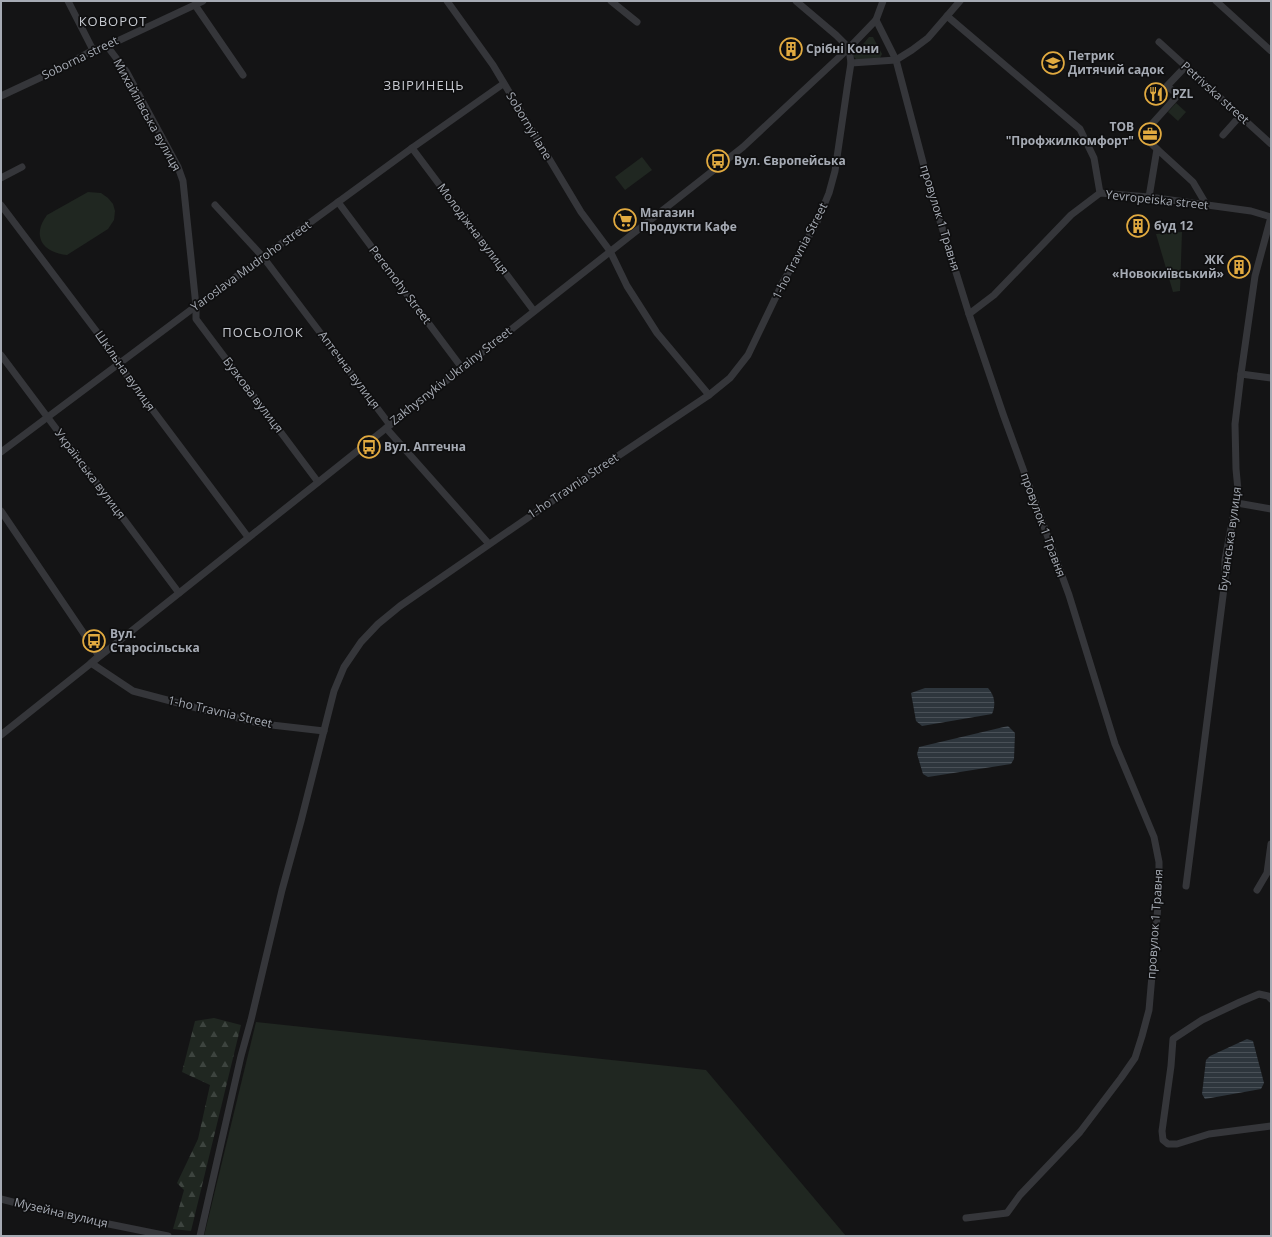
<svg xmlns="http://www.w3.org/2000/svg" width="1272" height="1237" font-family="'Open Sans',sans-serif">
<style>
.green{fill:#202721}
.forest{fill:url(#forest-firs)}
.water{fill:url(#water-rules)}
.lines{fill:none;stroke-linecap:round;stroke-linejoin:round}
.minor{stroke:#35363a;stroke-width:7}
.labels{text-anchor:middle;stroke-width:3.5;stroke-linejoin:round;paint-order:stroke}
.poi-label{font-size:12px;font-weight:bold;fill:#a6abb4;stroke:#0f0f10;text-anchor:start}
.street-label{font-size:12px;fill:#a6abb4;stroke:#0f0f10}
.neighbourhood-label{font-size:13px;letter-spacing:1px;fill:#c7cad1;stroke:#0f0f10}
</style>
<defs>
<pattern id="forest-firs" width="22" height="20" patternUnits="userSpaceOnUse"><rect width="22" height="20" fill="#202721"/><path d="M5 1l3.5 6h-7zM16 11l3.5 6h-7z" fill="#3d443f"/></pattern>
<pattern id="water-rules" width="6" height="5" patternUnits="userSpaceOnUse"><rect width="6" height="5" fill="#2e363d"/><path d="M0 2.5h6" fill="none" stroke="#495057"/></pattern>
</defs>
<rect width="100%" height="100%" fill="#141415"/>
<g class="green">
<path d="M 869,37 L 873,37 L 882,54 L 880,58 L 857,60 L 853,56 Z"/>
<path d="M 1176,103 L 1186,112 L 1178,121 L 1168,112 Z"/>
<path d="M 642,157 L 652,170 L 625,190 L 615,177 Z"/>
<path d="M 88,192 L 101,193 L 108,198 L 113,204 L 115,211 L 114,220 L 108,229 L 67,255 C 43,253 31,236 47,215 Z"/>
<path d="M 1182,232 L 1180,291 L 1173,292 L 1156,234 Z"/>
<path d="M 256,1022 L 706,1070 L 846,1236 L 204,1236 Z"/>
</g>
<path class="forest" d="M 214,1018 L 241,1025 L 191,1231 L 173,1229 L 184,1190 L 177,1183 L 198,1139 L 210,1085 L 182,1072 L 195,1021 Z"/>
<g class="water">
<path d="M 925,688 L 988,688 C 995,696 996,705 992,714 L 922,726 L 916,721 L 911,693 Z"/>
<path d="M 1008,726 L 1015,733 L 1014,759 L 1011,764 L 928,777 L 923,774 L 917,754 L 919,747 Z"/>
<path d="M 1247,1039 L 1253,1041 L 1264,1083 L 1261,1089 L 1205,1099 L 1202,1094 L 1206,1060 L 1210,1056 Z"/>
</g>
<g class="lines">
<g class="minor">
<path d="M 68,1 L 93,50"/>
<path d="M 447,1 L 493,65 L 581,212 L 610,251 L 627,286 L 657,333 L 709,395"/>
<path d="M 611,1 L 637,22"/>
<path d="M 1216,1 L 1271,51"/>
<path d="M 195,5 L 243,75"/>
<path d="M 947,16 L 1080,129 L 1094,158 L 1100,193"/>
<path d="M 876,20 L 896,60 L 930,189 L 969,314 L 1003,414 L 1069,595 L 1115,744 L 1154,837 L 1159,862 L 1159,894 L 1149,1010 L 1142,1036 L 1135,1058 L 1121,1078 L 1080,1132 L 1020,1195 L 1007,1213 L 966,1218"/>
<path d="M 1159,42 L 1271,144"/>
<path d="M 107,46 L 126,71 L 178,167 L 183,181 L 196,306 L 196,319 L 318,482"/>
<path d="M 851,63 L 896,60 L 912,50 L 928,38 L 960,1"/>
<path d="M 1,96 L 63,67 L 93,50 L 107,46 L 203,1"/>
<path d="M 1223,135 L 1240,116"/>
<path d="M 412,148 L 534,311"/>
<path d="M 1157,149 L 1142,135 L 1178,95 L 1167,86 L 1186,66"/>
<path d="M 1,178 L 22,167"/>
<path d="M 1149,197 L 1157,149 L 1193,182 L 1206,204"/>
<path d="M 338,202 L 462,368"/>
<path d="M 1,205 L 112,352 L 128,377 L 248,537"/>
<path d="M 215,205 L 263,257 L 390,425"/>
<path d="M 969,314 L 994,295 L 1071,215 L 1100,193 L 1149,197 L 1251,211 L 1271,217"/>
<path d="M 1,355 L 179,593"/>
<path d="M 1241,374 L 1271,378"/>
<path d="M 386,428 L 489,544"/>
<path d="M 1,452 L 196,306 L 412,148 L 503,84"/>
<path d="M 1237,503 L 1271,509"/>
<path d="M 1,511 L 99,656 L 91,663 L 133,691 L 201,709 L 263,724 L 324,731"/>
<path d="M 1,735 L 390,425 L 743,147 L 849,48 L 876,20 L 883,1"/>
<path d="M 1186,886 L 1225,580 L 1225,560 L 1238,490 L 1236,469 L 1235,424 L 1241,374 L 1255,276 L 1271,217"/>
<path d="M 1257,890 L 1267,873 L 1271,844"/>
<path d="M 1271,999 L 1268,996 L 1259,994 L 1240,1002 L 1202,1020 L 1173,1039 L 1171,1066 L 1162,1131 L 1163,1140 L 1168,1144 L 1177,1144 L 1209,1134 L 1271,1126"/>
<path d="M 1,1199 L 59,1214 L 168,1236"/>
<path d="M 200,1236 L 241,1056 L 251,1020 L 282,890 L 301,821 L 334,691 L 344,667 L 361,642 L 378,624 L 400,606 L 600,468 L 709,395 L 730,378 L 748,355 L 783,282 L 817,222 L 829,193 L 835,171 L 848,82 L 851,63 L 849,48 L 836,35 L 796,1"/>
</g>
</g>
<defs>
<g id="building-ring" transform="scale(1.15)"><circle r="9.5" fill="#0f0f10" stroke="#e1aa40" stroke-width="1.5"/><path d="M-4-6H4V6H1V3H-1V6H-4ZM-2.5-4.3h1.7v1.8h-1.7ZM.8-4.3h1.7v1.8H.8ZM-2.5-1h1.7V.8h-1.7ZM.8-1h1.7V.8H.8Z" fill="#e1aa40"/></g>
<g id="school-ring" transform="scale(1.15)"><circle r="9.5" fill="#0f0f10" stroke="#e1aa40" stroke-width="1.5"/><path d="M0-5L7-2L0 1L-7-2ZM-4 1L0 2.5L4 1V4Q0 6-4 4Z" fill="#e1aa40"/></g>
<g id="restaurant-ring" transform="scale(1.15)"><circle r="9.5" fill="#0f0f10" stroke="#e1aa40" stroke-width="1.5"/><path d="M-5-6h1v4h1v-4h1v4h1v-4h1v5L-1.5 .5V6h-2V.5L-5-1ZM5-6V6H3V1.5H1.5Q1.5-4 5-6Z" fill="#e1aa40"/></g>
<g id="office-ring" transform="scale(1.15)"><circle r="9.5" fill="#0f0f10" stroke="#e1aa40" stroke-width="1.5"/><path d="M-6-3h4V-5.5h4V-3h4V5H-6ZM-1-4.5V-3h2v-1.5ZM-6 0V1H6V0Z" fill="#e1aa40"/></g>
<g id="bus-ring" transform="scale(1.15)"><circle r="9.5" fill="#0f0f10" stroke="#e1aa40" stroke-width="1.5"/><path d="M-5-6H5V4H4V6H2V4H-2V6H-4V4H-5ZM-3.5-4V0h7V-4ZM-3.5 1.2v1.5H-2V1.2ZM2 1.2v1.5H3.5V1.2Z" fill="#e1aa40"/></g>
<g id="supermarket-ring" transform="scale(1.15)"><circle r="9.5" fill="#0f0f10" stroke="#e1aa40" stroke-width="1.5"/><path d="M-6-5.5h2.5l.6 2H6L4.5 2H-2.5L-4.4-4H-6ZM-1.5 3.2a1.3 1.3 0 1 0 .1 0ZM3 3.2a1.3 1.3 0 1 0 .1 0Z" fill="#e1aa40"/></g>
</defs>
<g fill-rule="evenodd">
<use href="#building-ring" x="791" y="49"/>
<use href="#school-ring" x="1053" y="63"/>
<use href="#restaurant-ring" x="1156" y="94"/>
<use href="#office-ring" x="1150" y="134"/>
<use href="#bus-ring" x="718" y="161"/>
<use href="#supermarket-ring" x="625" y="220"/>
<use href="#building-ring" x="1138" y="226"/>
<use href="#building-ring" x="1239" y="267"/>
<use href="#bus-ring" x="369" y="447"/>
<use href="#bus-ring" x="94" y="641"/>
</g>
<g class="labels">
<g class="poi-label">
<text x="806" y="53">Срібні Кони</text>
<text x="1068" y="60">Петрик<tspan x="1068" dy="14">Дитячий садок</tspan></text>
<text x="1172" y="98">PZL</text>
<text x="1134" y="131" text-anchor="end">ТОВ<tspan x="1134" dy="14">"Профжилкомфорт"</tspan></text>
<text x="734" y="165">Вул. Європейська</text>
<text x="640" y="217">Магазин<tspan x="640" dy="14">Продукти Кафе</tspan></text>
<text x="1154" y="230">буд 12</text>
<text x="1224" y="264" text-anchor="end">ЖК<tspan x="1224" dy="14">«Новокиївський»</tspan></text>
<text x="384" y="451">Вул. Аптечна</text>
<text x="110" y="638">Вул.<tspan x="110" dy="14">Старосільська</tspan></text>
</g>
<g class="street-label">
<text transform="translate(80 58) rotate(-26)" y="4">Soborna street</text>
<text transform="translate(1215 93) rotate(42)" y="4">Petrivska street</text>
<text transform="translate(147 115) rotate(61)" y="4">Михайлівська вулиця</text>
<text transform="translate(529 126) rotate(59)" y="4">Sobornyi lane</text>
<text transform="translate(1157 200) rotate(6)" y="4">Yevropeiska street</text>
<text transform="translate(940 218) rotate(73)" y="4">провулок 1 Травня</text>
<text transform="translate(473 229) rotate(53)" y="4">Молодіжна вулиця</text>
<text transform="translate(800 251) rotate(-63)" y="4">1-ho Travnia Street</text>
<text transform="translate(251 266) rotate(-36)" y="4">Yaroslava Mudroho street</text>
<text transform="translate(400 285) rotate(53)" y="4">Peremohy Street</text>
<text transform="translate(349 370) rotate(53)" y="4">Аптечна вулиця</text>
<text transform="translate(125 371) rotate(55)" y="4">Шкільна вулиця</text>
<text transform="translate(451 376) rotate(-38)" y="4">Zakhysnykiv Ukrainy Street</text>
<text transform="translate(253 395) rotate(53)" y="4">Бузкова вулиця</text>
<text transform="translate(90 474) rotate(53)" y="4">Українська вулиця</text>
<text transform="translate(573 486) rotate(-34)" y="4">1-ho Travnia Street</text>
<text transform="translate(1043 525) rotate(70)" y="4">провулок 1 Травня</text>
<text transform="translate(1230 539) rotate(-82)" y="4">Бучанська вулиця</text>
<text transform="translate(220 712) rotate(13)" y="4">1-ho Travnia Street</text>
<text transform="translate(1155 924) rotate(-86)" y="4">провулок 1 Травня</text>
<text transform="translate(61 1213) rotate(13)" y="4">Музейна вулиця</text>
</g>
<g class="neighbourhood-label">
<text x="113" y="26">КОВОРОТ</text>
<text x="424" y="90">ЗВІРИНЕЦЬ</text>
<text x="263" y="337">ПОСЬОЛОК</text>
</g>
</g>
<rect width="1272" height="1237" fill="none" stroke="#a6abb4" stroke-width="4"/>
</svg>
